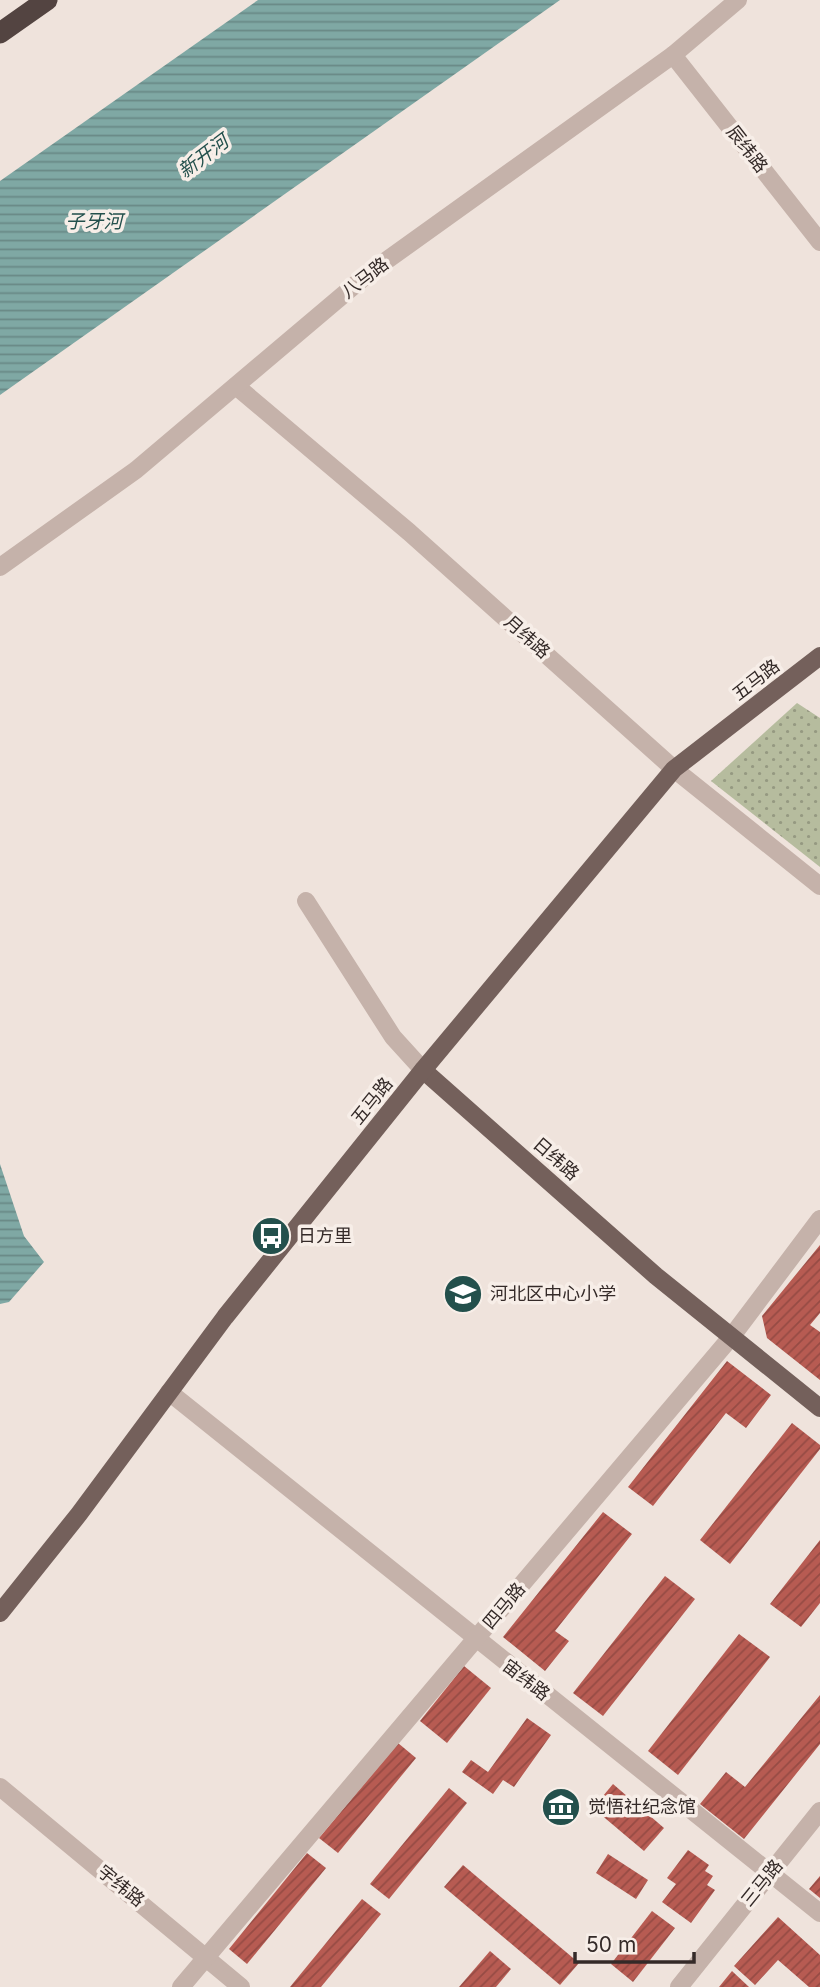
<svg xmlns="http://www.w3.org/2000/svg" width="820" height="1987" font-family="Inter,'Noto Sans SC',sans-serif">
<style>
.grass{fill:url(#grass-dots)}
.water{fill:url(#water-rules)}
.building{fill:url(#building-hatch)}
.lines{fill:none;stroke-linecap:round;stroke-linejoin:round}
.minor{stroke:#c5b2aa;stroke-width:18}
.major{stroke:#74605b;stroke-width:18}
.highway{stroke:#534441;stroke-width:21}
.labels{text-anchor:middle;stroke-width:7;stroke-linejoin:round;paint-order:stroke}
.street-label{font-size:18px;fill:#342a28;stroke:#f7eee8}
.poi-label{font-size:18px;fill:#342a28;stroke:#f7eee8;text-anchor:start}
.water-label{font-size:19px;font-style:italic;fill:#23504c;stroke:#f7eee8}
</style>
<defs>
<pattern id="grass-dots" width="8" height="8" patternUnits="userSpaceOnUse" patternTransform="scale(1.75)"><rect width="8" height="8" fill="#b6bc9e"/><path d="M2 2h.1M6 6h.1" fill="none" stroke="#959981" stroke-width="1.8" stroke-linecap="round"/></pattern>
<pattern id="water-rules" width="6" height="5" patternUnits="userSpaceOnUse" patternTransform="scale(1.75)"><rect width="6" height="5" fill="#7fa8a4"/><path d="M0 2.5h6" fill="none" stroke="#698986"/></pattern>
<pattern id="building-hatch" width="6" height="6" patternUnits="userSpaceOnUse" patternTransform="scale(1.75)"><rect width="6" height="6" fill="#b75b52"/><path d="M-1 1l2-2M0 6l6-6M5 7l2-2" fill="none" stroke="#964b44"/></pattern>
</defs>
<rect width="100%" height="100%" fill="#efe3dc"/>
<path class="grass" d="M 797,703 L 820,718 L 820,867 L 711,781 Z"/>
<g class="water">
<path d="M 258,0 L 560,0 L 0,395 L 0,181 Z"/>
<path d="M 0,1164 L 24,1236 L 44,1262 L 9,1302 L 0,1304 Z"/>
</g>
<g class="building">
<path d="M 820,1245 L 820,1313 L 810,1325 L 820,1332 L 820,1380 L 767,1338 L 762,1316 Z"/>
<path d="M 727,1361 L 771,1395 L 746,1428 L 726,1413 L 653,1506 L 628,1487 Z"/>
<path d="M 792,1423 L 820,1445 L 820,1449 L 730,1564 L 700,1540 Z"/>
<path d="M 603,1512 L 632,1534 L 555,1631 L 569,1641 L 545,1671 L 503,1637 Z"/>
<path d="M 820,1540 L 820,1603 L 801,1627 L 770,1604 Z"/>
<path d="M 665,1576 L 695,1599 L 603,1716 L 573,1693 Z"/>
<path d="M 739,1634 L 770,1657 L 678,1775 L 648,1751 Z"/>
<path d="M 464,1666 L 491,1688 L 447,1743 L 420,1721 Z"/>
<path d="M 820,1695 L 820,1744 L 744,1839 L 700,1804 L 726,1772 L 745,1787 Z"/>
<path d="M 527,1718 L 551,1735 L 514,1787 L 503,1780 L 493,1794 L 462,1772 L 471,1760 L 488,1772 Z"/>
<path d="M 398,1743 L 416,1758 L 338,1853 L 319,1838 Z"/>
<path d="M 613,1784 L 664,1828 L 644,1851 L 593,1808 Z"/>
<path d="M 449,1788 L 467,1803 L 389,1899 L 370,1884 Z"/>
<path d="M 688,1850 L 709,1865 L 705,1871 L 713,1876 L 707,1885 L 715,1890 L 691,1923 L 662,1902 L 676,1884 L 667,1878 Z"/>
<path d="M 307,1853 L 326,1868 L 247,1964 L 229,1949 Z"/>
<path d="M 608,1854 L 648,1880 L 636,1899 L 596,1873 Z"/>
<path d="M 463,1865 L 579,1963 L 560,1985 L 444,1887 Z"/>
<path d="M 820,1876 L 820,1898 L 809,1889 Z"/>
<path d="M 362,1899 L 381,1914 L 321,1987 L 290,1987 Z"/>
<path d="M 652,1911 L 675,1928 L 633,1982 L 611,1964 Z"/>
<path d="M 778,1917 L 820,1955 L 820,1987 L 809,1987 L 778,1960 L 755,1985 L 734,1966 Z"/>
<path d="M 490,1951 L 511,1969 L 496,1987 L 459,1987 Z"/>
<path d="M 732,1971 L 749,1987 L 719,1987 Z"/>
</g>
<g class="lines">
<g class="minor">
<path d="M 673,55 L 820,242"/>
<path d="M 236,386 L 409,532 L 674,769 L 820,886"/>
<path d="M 0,567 L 136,470 L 369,273 L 673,55 L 738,0"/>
<path d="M 306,901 L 393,1037 L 423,1070"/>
<path d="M 169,1392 L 820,1913"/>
<path d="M 0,1787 L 241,1987"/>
<path d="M 181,1987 L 732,1336 L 820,1219"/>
<path d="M 679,1987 L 820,1811"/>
</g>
<g class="major">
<path d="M 423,1070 L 656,1276 L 820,1408"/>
<path d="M 0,1613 L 79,1514 L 225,1317 L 423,1070 L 674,769 L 820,656"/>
</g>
<path class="highway" d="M 0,33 L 47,0"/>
</g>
<defs>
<g id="bus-disc" transform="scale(2.0125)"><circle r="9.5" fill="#23504c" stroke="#f7eee8"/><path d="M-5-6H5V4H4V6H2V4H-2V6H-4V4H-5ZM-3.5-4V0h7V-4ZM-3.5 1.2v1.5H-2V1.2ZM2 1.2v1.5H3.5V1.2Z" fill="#fff"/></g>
<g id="school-disc" transform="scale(2.0125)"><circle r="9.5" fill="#23504c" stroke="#f7eee8"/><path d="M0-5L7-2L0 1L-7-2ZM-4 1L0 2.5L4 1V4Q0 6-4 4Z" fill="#fff"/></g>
<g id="museum-disc" transform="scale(2.0125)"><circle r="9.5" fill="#23504c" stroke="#f7eee8"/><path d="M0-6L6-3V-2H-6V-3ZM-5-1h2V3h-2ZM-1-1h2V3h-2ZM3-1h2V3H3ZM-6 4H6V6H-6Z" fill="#fff"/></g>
</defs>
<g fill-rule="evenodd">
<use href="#bus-disc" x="271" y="1236"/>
<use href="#school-disc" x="463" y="1294"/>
<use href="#museum-disc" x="561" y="1807"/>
</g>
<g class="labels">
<g class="street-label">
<text transform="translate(747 149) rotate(52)" y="6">辰纬路</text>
<text transform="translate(365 278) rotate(-38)" y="6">八马路</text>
<text transform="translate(527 637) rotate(42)" y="6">月纬路</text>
<text transform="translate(756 680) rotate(-38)" y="6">五马路</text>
<text transform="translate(372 1101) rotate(-51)" y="6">五马路</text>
<text transform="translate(556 1159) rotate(41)" y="6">日纬路</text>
<text transform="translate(504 1606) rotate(-50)" y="6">四马路</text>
<text transform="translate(526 1680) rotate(38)" y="6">宙纬路</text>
<text transform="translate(762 1883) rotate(-51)" y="6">三马路</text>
<text transform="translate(121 1886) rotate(39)" y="6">宇纬路</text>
</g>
<g class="poi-label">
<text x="298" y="1242">日方里</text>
<text x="490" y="1300">河北区中心小学</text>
<text x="588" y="1813">觉悟社纪念馆</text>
</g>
<g class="water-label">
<text transform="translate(203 156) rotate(-37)" y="7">新开河</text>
<text x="94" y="228">子牙河</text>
</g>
</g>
<path d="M575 1952v10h119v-10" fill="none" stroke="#342a28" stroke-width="3.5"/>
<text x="586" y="1952" font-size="21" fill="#342a28" stroke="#f7eee8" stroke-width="5" paint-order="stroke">50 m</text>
</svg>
